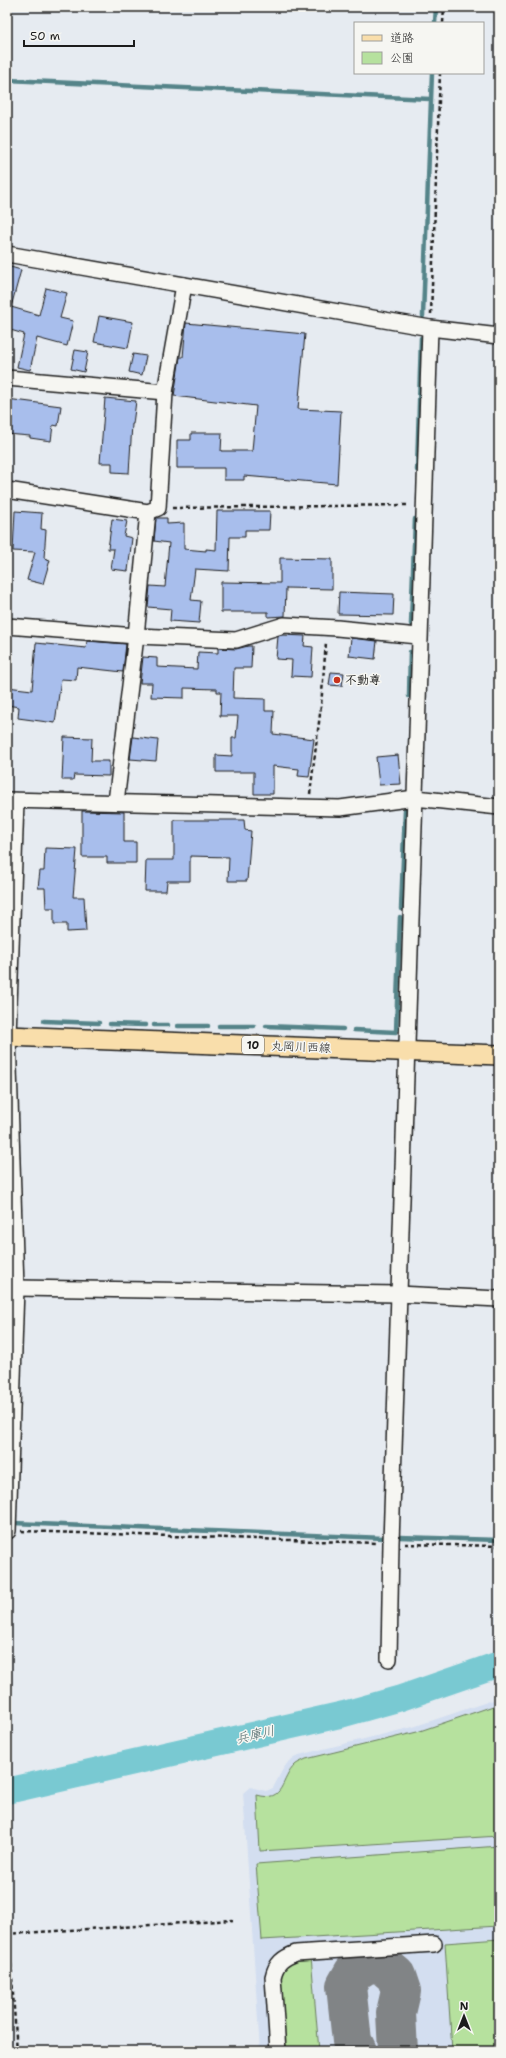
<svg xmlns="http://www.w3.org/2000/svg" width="506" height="2058" font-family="'Shantell Sans','Klee One',sans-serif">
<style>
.built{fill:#d3def0}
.green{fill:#b6e19e;stroke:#697e5d}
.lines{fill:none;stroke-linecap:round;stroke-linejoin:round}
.stream{stroke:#548489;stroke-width:4.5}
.river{stroke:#79c9d2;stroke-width:26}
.taxiway{stroke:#818486;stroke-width:40}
.building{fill:#a8beec;stroke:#1c1c1c}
.minor-casing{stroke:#1c1c1c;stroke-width:18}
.major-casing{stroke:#1c1c1c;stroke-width:22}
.path{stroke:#1c1c1c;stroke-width:2.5;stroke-dasharray:4 3;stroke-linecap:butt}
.minor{stroke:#f6f6f2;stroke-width:15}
.major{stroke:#f9deab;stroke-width:19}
.poi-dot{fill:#c8321e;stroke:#f6f6f2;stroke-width:1.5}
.labels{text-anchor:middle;stroke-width:3;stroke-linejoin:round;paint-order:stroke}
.shield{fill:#f6f6f2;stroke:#5d5d5c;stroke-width:1}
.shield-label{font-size:11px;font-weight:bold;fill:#1c1c1c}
.poi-label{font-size:12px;font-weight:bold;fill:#1c1c1c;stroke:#f6f6f2;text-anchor:start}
.street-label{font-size:12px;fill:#1c1c1c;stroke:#f6f6f2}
.water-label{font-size:13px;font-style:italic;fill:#3d595c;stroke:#f6f6f2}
</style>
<rect width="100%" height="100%" fill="#e6ebf1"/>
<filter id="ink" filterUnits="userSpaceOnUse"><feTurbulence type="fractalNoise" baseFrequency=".025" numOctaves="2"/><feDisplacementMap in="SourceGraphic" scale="8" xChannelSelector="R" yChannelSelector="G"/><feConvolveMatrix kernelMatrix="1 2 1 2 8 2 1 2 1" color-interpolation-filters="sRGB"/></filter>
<g filter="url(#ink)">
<path class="built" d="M 499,1698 L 499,2051 L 260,2051 L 243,1793 L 250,1787 L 266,1791 L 273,1788 L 283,1769 L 289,1761 L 299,1755 L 413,1727 Z"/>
<g class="green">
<path d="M 499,1704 L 499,1836 L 260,1851 L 257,1795 C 285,1803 280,1779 295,1765 C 297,1763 302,1761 306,1759 L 417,1732 Z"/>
<path d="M 499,1846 L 499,1926 L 262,1940 L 256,1864 Z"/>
<path d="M 499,1939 L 499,2051 L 452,2051 L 445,1943 Z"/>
<path d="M 311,1956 L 319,2051 L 283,2051 L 278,1978 L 283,1964 Z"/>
</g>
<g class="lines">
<g class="stream">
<path d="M 435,23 L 436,7"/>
<path d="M 7,80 L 430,99"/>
<path d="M 423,316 L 432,73"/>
<path d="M 417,470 L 421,338"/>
<path d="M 411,624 L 415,519"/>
<path d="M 409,696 L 410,652"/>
<path d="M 401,909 L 405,810"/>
<path d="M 44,1021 L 99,1023"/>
<path d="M 110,1024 L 146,1025"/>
<path d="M 154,1025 L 168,1025"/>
<path d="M 178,1026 L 208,1026"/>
<path d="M 219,1026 L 254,1026"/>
<path d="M 266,1026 L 343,1029"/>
<path d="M 354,1030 L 396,1032 L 400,917"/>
<path d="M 13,1523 L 384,1538"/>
<path d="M 399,1537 L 499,1540"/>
</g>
<path class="river" d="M 7,1791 L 344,1714 L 401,1698 L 499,1664"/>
<path class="taxiway" d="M 357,2051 L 352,2041 L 346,1986 L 354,1972 L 368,1963 L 382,1964 L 396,1976 L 401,1991 L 396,2013 L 398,2051"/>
</g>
<g class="building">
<path d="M 7,266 L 21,270 L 11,307 L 39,315 L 46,288 L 67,293 L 60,318 L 73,321 L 67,346 L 37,338 L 30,370 L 17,367 L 24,334 L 7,329 Z"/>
<path d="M 99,316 L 133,322 L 128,348 L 94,342 Z"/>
<path d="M 186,323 L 305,334 L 298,409 L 341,411 L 337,484 L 244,476 L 244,480 L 224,480 L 224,468 L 177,468 L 177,440 L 191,440 L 191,433 L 222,433 L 221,451 L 252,451 L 256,406 L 174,396 L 180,357 L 183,357 Z"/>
<path d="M 75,350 L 88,352 L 84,372 L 71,369 Z"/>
<path d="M 133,354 L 146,356 L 142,375 L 129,372 Z"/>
<path d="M 105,398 L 136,401 L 133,424 L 132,424 L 129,473 L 112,472 L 112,463 L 100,463 Z"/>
<path d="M 7,399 L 61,406 L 58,426 L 53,425 L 51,441 L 30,438 L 30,436 L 7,434 Z"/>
<path d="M 15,511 L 42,513 L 41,529 L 46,530 L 44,558 L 50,560 L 43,584 L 27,580 L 35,552 L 13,551 Z"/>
<path d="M 217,511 L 270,511 L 269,530 L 245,530 L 245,537 L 230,537 L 229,571 L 195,569 L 191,600 L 201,601 L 199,623 L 170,621 L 171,609 L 148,607 L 150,586 L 165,587 L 169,543 L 154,541 L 156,518 L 167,518 L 167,524 L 184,523 L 184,549 L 206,551 L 206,549 L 216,550 Z"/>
<path d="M 112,519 L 127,521 L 124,536 L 132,538 L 128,571 L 111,569 L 114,549 L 108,549 Z"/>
<path d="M 280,558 L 332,559 L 332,589 L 286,588 L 285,616 L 268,617 L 268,612 L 221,612 L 221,582 L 280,583 Z"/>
<path d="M 339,592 L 394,594 L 393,615 L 338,614 Z"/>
<path d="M 283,635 L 305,636 L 304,646 L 313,647 L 311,677 L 291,676 L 292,660 L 276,659 L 278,636 Z"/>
<path d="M 351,638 L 377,641 L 375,659 L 349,656 Z"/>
<path d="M 87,641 L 126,644 L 123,672 L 77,667 L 76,680 L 61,679 L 55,723 L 18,718 L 19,707 L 7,705 L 7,687 L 32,690 L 36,643 L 86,648 Z"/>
<path d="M 248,646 L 252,646 L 251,668 L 234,668 L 233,698 L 265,699 L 265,711 L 274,711 L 273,734 L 314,739 L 309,777 L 298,776 L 299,769 L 273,766 L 273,794 L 254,794 L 254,772 L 216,772 L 216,755 L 232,756 L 232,738 L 236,738 L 238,716 L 220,716 L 221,692 L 217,692 L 217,689 L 184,688 L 184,698 L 151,697 L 152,683 L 140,683 L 143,657 L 157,658 L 157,667 L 197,669 L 198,652 L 218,653 L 218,648 L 236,649 Z"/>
<path d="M 331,672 L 344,673 L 342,686 L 329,685 Z"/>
<path d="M 64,737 L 92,738 L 91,761 L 109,761 L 109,776 L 74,775 L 73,780 L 62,780 Z"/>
<path d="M 133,737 L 158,740 L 156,761 L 130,759 Z"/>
<path d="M 398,755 L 401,784 L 379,785 L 376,757 Z"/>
<path d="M 82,811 L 124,812 L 124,842 L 136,842 L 136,863 L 107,863 L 107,857 L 82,857 Z"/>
<path d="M 174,820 L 244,820 L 245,830 L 251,831 L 247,881 L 228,881 L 229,857 L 190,856 L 190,881 L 167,881 L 166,891 L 145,891 L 146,860 L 174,860 Z"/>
<path d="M 45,848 L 77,849 L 73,897 L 84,897 L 86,931 L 67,932 L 67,924 L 54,924 L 54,908 L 46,908 L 45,888 L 38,888 L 40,871 L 44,871 Z"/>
</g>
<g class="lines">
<g class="minor-casing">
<g id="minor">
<path d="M 7,254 L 430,328 L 499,336"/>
<path d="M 7,378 L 165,392"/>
<path d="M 7,490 L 148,512"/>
<path d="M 7,626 L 136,636 L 236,640 L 284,625 L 337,628 L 418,636"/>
<path d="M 7,800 L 340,808 L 415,798 L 499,807"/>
<path d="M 116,802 L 136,636 L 148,512 L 158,508 L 165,392 L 184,285"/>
<path d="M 16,1288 L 398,1294 L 499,1299"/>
<path d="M 8,1531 L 16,1288 L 8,1036 L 16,801"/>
<path d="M 389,1659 L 391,1543 C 402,1138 414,733 430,328"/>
<path d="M 278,2051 L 273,1977 C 276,1963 283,1958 296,1953 L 434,1944"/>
</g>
</g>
<g class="major-casing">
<path id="major" d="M 7,1036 L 499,1055"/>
</g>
<g class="path">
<path d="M 443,23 L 444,7"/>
<path d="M 431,314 L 440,73"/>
<path d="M 172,508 L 409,505"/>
<path d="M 310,794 L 321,706 L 326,642"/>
<path d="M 21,1531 L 376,1543"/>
<path d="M 405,1544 L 499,1546"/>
<path d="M 7,1908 L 17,2051"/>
<path d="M 7,1934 L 233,1920"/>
</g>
<use href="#minor" class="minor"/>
<use href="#major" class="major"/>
</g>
</g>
<circle class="poi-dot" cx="337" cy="680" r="4"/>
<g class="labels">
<rect class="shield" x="242" y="1036" width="22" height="18" rx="3"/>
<g class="shield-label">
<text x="253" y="1049">10</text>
</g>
<g class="poi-label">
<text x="345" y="684">不動尊</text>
</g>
<g class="street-label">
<text transform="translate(301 1047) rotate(2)" y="4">丸岡川西線</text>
</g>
<g class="water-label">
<text transform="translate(255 1734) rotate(-13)" y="5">兵庫川</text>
</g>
</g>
<rect width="506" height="2058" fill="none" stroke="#f6f6f2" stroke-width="24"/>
<rect x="12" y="12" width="482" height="2034" fill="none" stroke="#1c1c1c" stroke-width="1.5" filter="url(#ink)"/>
<rect x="354" y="22" width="130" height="52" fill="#f6f6f2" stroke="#9f9f9c"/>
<rect x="362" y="35" width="20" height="6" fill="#f9deab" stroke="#9f9f9c"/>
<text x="390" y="42" font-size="12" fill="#1c1c1c">道路</text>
<rect x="362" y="52" width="20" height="12" fill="#b6e19e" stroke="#9f9f9c"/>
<text x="390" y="62" font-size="12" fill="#1c1c1c">公園</text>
<g transform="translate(464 2016)" stroke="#f6f6f2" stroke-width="3" paint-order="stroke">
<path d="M0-3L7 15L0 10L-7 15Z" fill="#1c1c1c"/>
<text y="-6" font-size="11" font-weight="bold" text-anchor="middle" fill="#1c1c1c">N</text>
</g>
<path d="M24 40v6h110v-6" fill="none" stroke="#1c1c1c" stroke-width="2"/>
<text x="30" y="40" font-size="12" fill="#1c1c1c" stroke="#f6f6f2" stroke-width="3" paint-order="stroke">50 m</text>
</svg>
